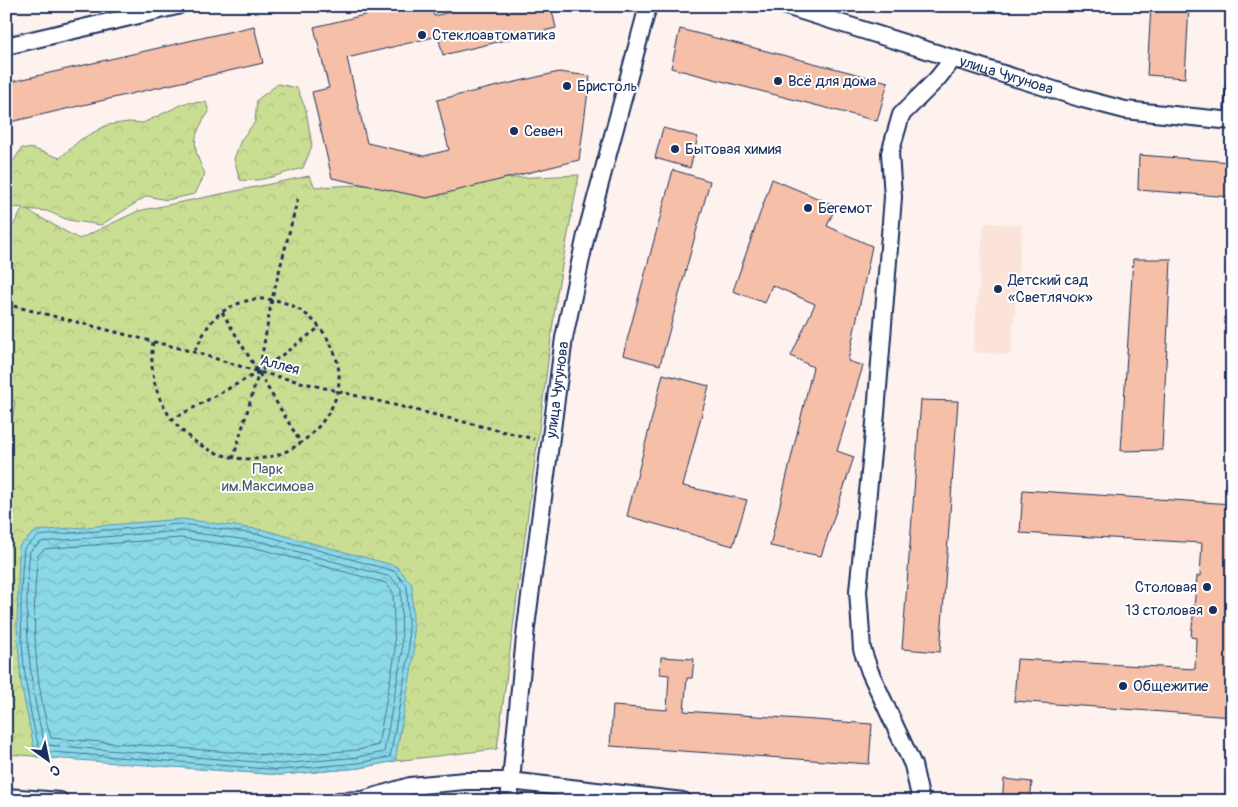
<svg xmlns="http://www.w3.org/2000/svg" width="1238" height="807" font-family="Pangolin,sans-serif">
<style>
.built{fill:#fbe3d9}
.forest{fill:url(#forest-crowns);stroke:#728678}
.water{fill:url(#water-waves);stroke:#5e95b1}
.lines{fill:none;stroke-linecap:round;stroke-linejoin:round}
.shore{stroke:#477395;stroke-width:1}
.building{fill:#f5bfa8;stroke:#1b2f5e}
.service-casing{stroke:#1b2f5e;stroke-width:11}
.minor-casing{stroke:#1b2f5e;stroke-width:20}
.path{stroke:#1b2f5e;stroke-width:3;stroke-dasharray:4 4;stroke-linecap:butt}
.service{stroke:#fff;stroke-width:8}
.minor{stroke:#fff;stroke-width:16}
.poi-dot{fill:#1b2f5e;stroke:#fff;stroke-width:2}
.labels{text-anchor:middle;stroke-width:4;stroke-linejoin:round;paint-order:stroke}
.poi-label{font-size:15px;fill:#1b2f5e;stroke:#fff;text-anchor:start}
.street-label{font-size:15px;fill:#1b2f5e;stroke:#fff}
.park-label{font-size:15px;fill:#475b6b;stroke:#fff}
</style>
<defs>
<pattern id="forest-crowns" width="20" height="18" patternUnits="userSpaceOnUse" patternTransform="scale(1.25)"><rect width="20" height="18" fill="#cade93"/><path d="M2 6a3 3 0 1 1 6 0M12 15a3 3 0 1 1 6 0" fill="none" stroke="#adbf81"/></pattern>
<pattern id="water-waves" width="16" height="10" patternUnits="userSpaceOnUse" patternTransform="scale(1.25)"><rect width="16" height="10" fill="#8ad9e8"/><path d="M0 5q4-4 8 0t8 0" fill="none" stroke="#76bbc9"/></pattern>
</defs>
<rect width="100%" height="100%" fill="#fdf2ee"/>
<filter id="ink" filterUnits="userSpaceOnUse"><feTurbulence type="fractalNoise" baseFrequency=".02" numOctaves="2"/><feDisplacementMap in="SourceGraphic" scale="10" xChannelSelector="R" yChannelSelector="G"/><feConvolveMatrix kernelMatrix="1 2 1 2 8 2 1 2 1" color-interpolation-filters="sRGB"/></filter>
<g filter="url(#ink)">
<g class="built">
<path d="M 984,223 L 1022,225 L 1011,355 L 973,352 Z"/>
<path d="M 6,399 L 15,401 L 6,456 Z"/>
</g>
<g class="forest">
<path d="M 278,84 L 297,88 L 306,110 L 312,146 L 303,168 C 282,173 261,183 240,180 L 234,159 L 241,140 L 255,122 L 257,100 Z"/>
<path d="M 206,102 L 209,112 C 191,137 192,147 205,174 L 195,194 L 167,200 L 147,196 L 101,225 L 68,220 L 47,211 L 25,209 L 79,239 L 138,211 L 309,176 L 315,187 L 579,175 L 557,293 L 497,749 L 395,761 L 360,768 L 281,775 L 6,754 L 6,456 L 15,402 L 6,399 L 6,238 L 23,208 L 14,207 L 6,216 L 6,172 L 22,148 L 34,149 L 60,158 L 80,140 L 107,125 L 129,122 L 143,123 L 185,103 Z"/>
</g>
<path class="water" d="M 182,519 L 264,530 L 396,566 L 412,584 L 414,655 L 395,761 L 360,768 L 281,775 L 36,757 L 21,684 L 17,628 L 19,546 L 36,531 Z"/>
<g class="lines">
<g class="shore">
<path d="M 181,524 L 263,535 L 394,571 L 407,586 L 409,654 L 390,757 L 359,763 L 281,770 L 40,751 C 22,687 17,614 24,548 L 39,536 Z"/>
<path d="M 181,531 L 262,542 L 391,577 L 401,589 L 402,654 L 384,752 L 359,757 L 281,764 L 45,745 C 28,684 23,614 30,551 L 41,542 Z"/>
<path d="M 181,538 L 260,549 L 386,583 L 393,592 L 395,654 L 378,745 L 358,750 L 281,756 L 51,738 C 34,685 31,611 38,555 L 45,549 Z"/>
</g>
</g>
<g class="building">
<path d="M 402,6 L 431,6 L 434,16 L 474,6 L 551,6 L 556,28 L 443,55 L 438,36 L 347,58 L 367,143 L 424,156 L 449,150 L 437,100 L 559,72 L 590,76 L 579,160 L 427,198 L 332,178 L 312,92 L 329,88 L 314,27 Z"/>
<path d="M 1151,6 L 1189,6 L 1185,78 L 1147,75 Z"/>
<path d="M 254,26 L 263,63 L 6,123 L 6,83 Z"/>
<path d="M 680,29 L 888,82 L 877,121 L 671,68 Z"/>
<path d="M 663,128 L 698,137 L 690,168 L 655,158 Z"/>
<path d="M 1139,155 L 1232,162 L 1232,197 L 1138,190 Z"/>
<path d="M 673,170 L 710,181 L 660,365 L 623,355 Z"/>
<path d="M 772,179 L 836,206 L 827,226 L 872,246 L 848,361 L 863,366 L 837,451 L 854,457 L 821,556 L 770,546 L 813,367 L 791,356 L 815,304 L 772,285 L 765,303 L 733,291 Z"/>
<path d="M 1133,259 L 1171,259 L 1162,450 L 1121,451 Z"/>
<path d="M 663,374 L 709,386 L 683,486 L 747,500 L 733,546 L 627,516 Z"/>
<path d="M 921,400 L 958,401 L 940,652 L 902,649 Z"/>
<path d="M 1023,490 L 1232,504 L 1232,545 L 1230,545 L 1228,582 L 1232,582 L 1232,717 L 1014,701 L 1017,659 L 1195,669 L 1196,638 L 1191,637 L 1197,576 L 1200,576 L 1202,543 L 1020,533 Z"/>
<path d="M 661,657 L 694,659 L 692,678 L 687,678 L 684,711 L 872,724 L 869,764 L 610,746 L 613,706 L 667,710 L 669,675 L 660,674 Z"/>
<path d="M 1004,779 L 1032,782 L 1030,801 L 1002,801 Z"/>
</g>
<g class="lines">
<g class="service-casing">
<path id="service" d="M 1228,121 L 1232,70"/>
</g>
<g class="minor-casing">
<g id="minor">
<path id="s1" d="M 786,6 L 1083,99 L 1125,110 L 1232,121"/>
<path d="M 6,46 L 177,6"/>
<path d="M 6,797 L 60,801"/>
<path d="M 338,801 L 363,800 L 410,786 L 465,781 L 510,781 L 683,801"/>
<path id="s2" d="M 509,801 L 526,627 L 564,338 L 586,235 L 648,6"/>
<path d="M 921,801 L 913,765 L 870,672 L 862,649 L 858,591 L 876,413 L 893,197 L 890,153 L 901,115 L 937,79 L 953,59"/>
</g>
</g>
<g class="path">
<path d="M 6,304 L 194,352 L 259,372 L 534,439"/>
<path d="M 222,312 L 301,443"/>
<path d="M 153,342 C 138,447 271,506 329,412 C 340,394 342,374 335,354 C 317,307 267,282 222,312 C 208,321 202,338 194,352"/>
<path d="M 171,420 L 259,372 L 320,327"/>
<path d="M 233,459 L 259,372 L 272,299 L 298,198"/>
</g>
<use href="#service" class="service"/>
<use href="#minor" class="minor"/>
</g>
</g>
<g class="poi-dot">
<circle cx="422" cy="35" r="5"/>
<circle cx="778" cy="81" r="5"/>
<circle cx="567" cy="86" r="5"/>
<circle cx="514" cy="131" r="5"/>
<circle cx="675" cy="149" r="5"/>
<circle cx="808" cy="208" r="5"/>
<circle cx="998" cy="289" r="5"/>
<circle cx="1207" cy="587" r="5"/>
<circle cx="1213" cy="610" r="5"/>
<circle cx="1123" cy="686" r="5"/>
</g>
<g class="labels">
<g class="poi-label">
<text x="432" y="40">Стеклоавтоматика</text>
<text x="788" y="86">Всё для дома</text>
<text x="577" y="91">Бристоль</text>
<text x="524" y="136">Севен</text>
<text x="685" y="154">Бытовая химия</text>
<text x="818" y="213">Бегемот</text>
<text x="1008" y="285">Детский сад<tspan x="1008" dy="17">«Светлячок»</tspan></text>
<text x="1197" y="592" text-anchor="end">Столовая</text>
<text x="1203" y="615" text-anchor="end">13 столовая</text>
<text x="1133" y="691">Общежитие</text>
</g>
<g class="street-label">
<text dy="5" stroke="none"><textPath href="#s1" startOffset="231">улица Чугунова</textPath></text>
<text transform="translate(280 365) rotate(14)" y="5">Аллея</text>
<text dy="5" stroke="none"><textPath href="#s2" startOffset="414">улица Чугунова</textPath></text>
</g>
<g class="park-label">
<text x="268" y="474">Парк<tspan x="268" dy="17">им.Максимова</tspan></text>
</g>
</g>
<rect width="1238" height="807" fill="none" stroke="#fff" stroke-width="25"/>
<rect x="12" y="12" width="1213" height="782" fill="none" stroke="#1b2f5e" stroke-width="2" filter="url(#ink)"/>
<g transform="translate(48 760) rotate(147)" stroke="#ffffff" stroke-width="4" paint-order="stroke">
<path d="M0-4L9 19L0 12L-9 19Z" fill="#1b2f5e"/>
<text y="-8" font-size="14" font-weight="bold" text-anchor="middle" fill="#1b2f5e">С</text>
</g>
</svg>
